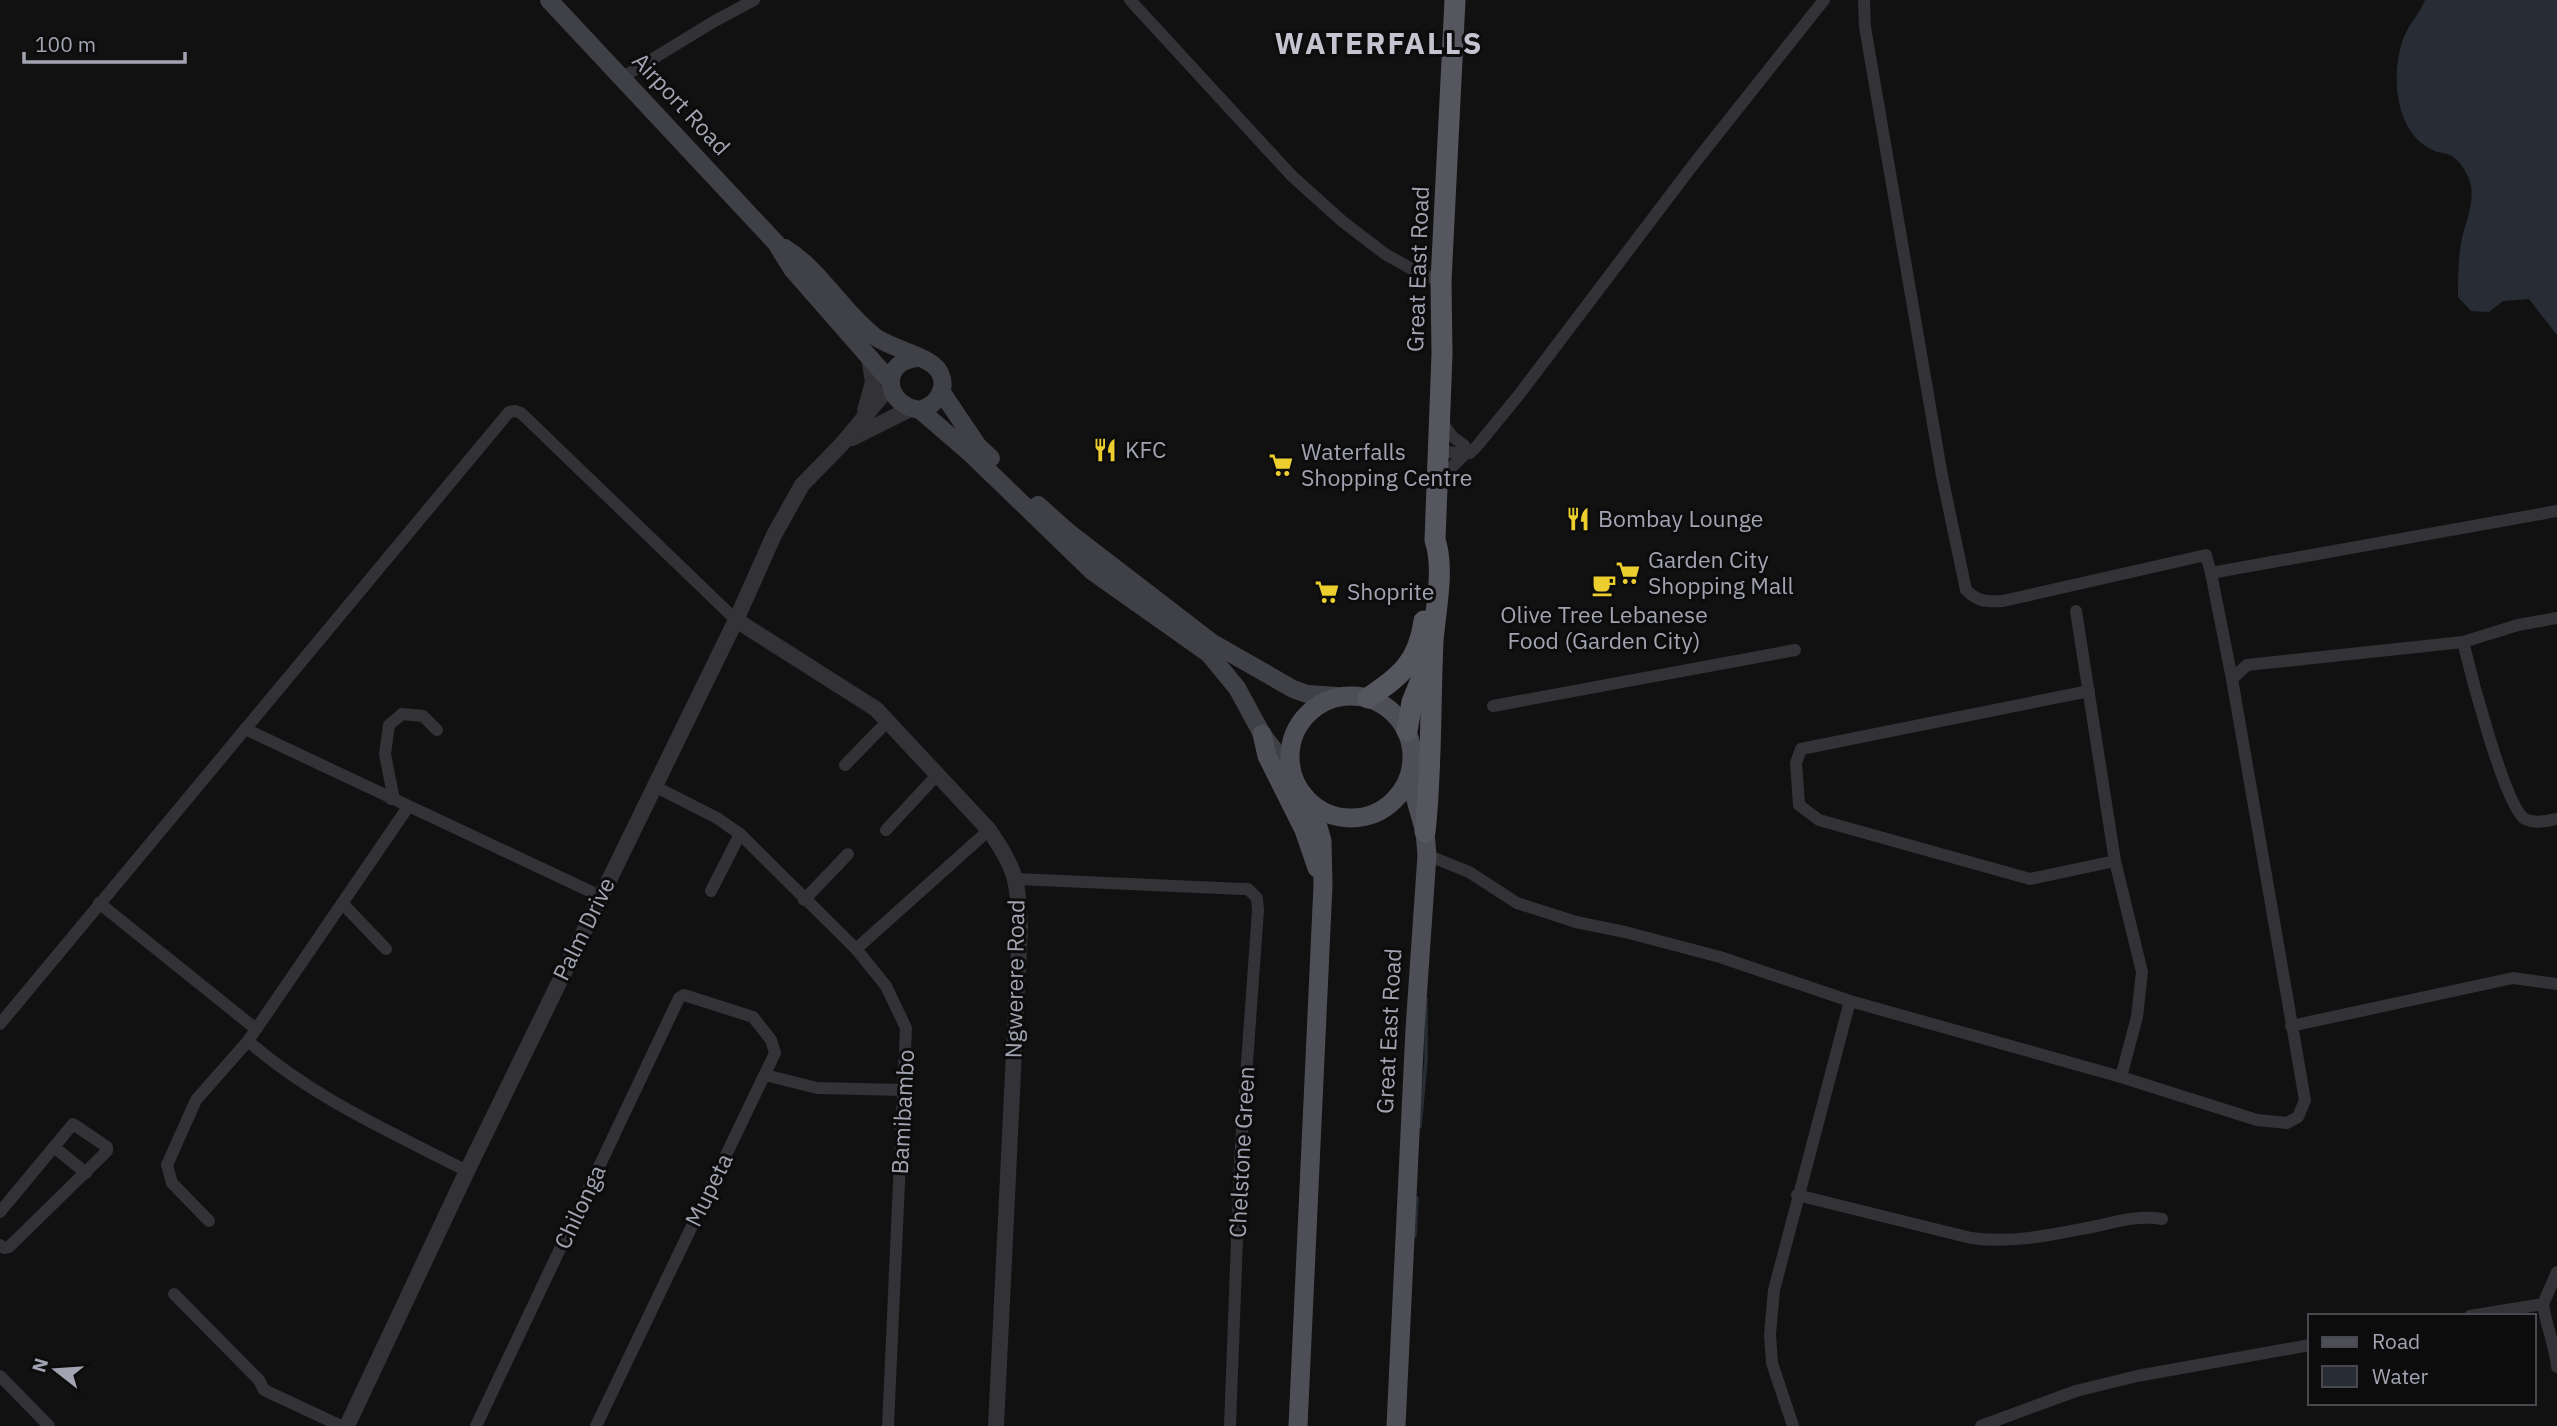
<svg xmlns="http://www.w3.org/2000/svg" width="2557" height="1426" font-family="'IBM Plex Sans',sans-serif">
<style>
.water{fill:#282d35}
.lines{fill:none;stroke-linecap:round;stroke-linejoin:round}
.stream{stroke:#282d35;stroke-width:3.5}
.minor{stroke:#323237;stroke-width:12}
.tertiary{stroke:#323237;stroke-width:16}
.secondary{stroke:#404047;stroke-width:18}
.primary{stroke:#4e4e56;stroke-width:19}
.trunk{stroke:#56565f;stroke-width:21}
.labels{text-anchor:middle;stroke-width:6;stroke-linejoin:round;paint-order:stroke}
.street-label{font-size:23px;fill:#a2a4b2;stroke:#0c0c0d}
.poi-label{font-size:23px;fill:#a2a4b2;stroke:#0c0c0d;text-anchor:start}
.district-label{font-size:30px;font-weight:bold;letter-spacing:2px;fill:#c3c4cf;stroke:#0c0c0d}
</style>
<rect width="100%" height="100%" fill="#111112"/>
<path class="water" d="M 2425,0 L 2557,0 L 2557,335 L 2529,299 L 2503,301 L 2489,312 L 2471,311 L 2458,297 C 2458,279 2458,257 2462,238 C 2466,222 2474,203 2471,186 C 2469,175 2460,160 2450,155 C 2446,153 2439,153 2435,151 C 2394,135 2390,72 2404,37 C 2409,24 2420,13 2425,0 Z"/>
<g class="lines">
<g class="stream">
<path d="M 1420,1127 L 1426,1060 L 1426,999"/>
<path d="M 1415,1236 L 1417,1198"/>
</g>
<g class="minor">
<path d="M 1130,0 L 1292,176 L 1342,221 L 1385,254 L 1419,273 L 1441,281"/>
<path d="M 1864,0 L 1865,27 L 1942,476 L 1966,590 C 1978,602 1987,602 2003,601 L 2206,555 L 2211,573"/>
<path d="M 623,77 L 713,22 L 754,0"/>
<path d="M 1441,421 L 1453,437 L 1464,445"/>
<path d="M 1439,452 L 1470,453 L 1477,446 L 1518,396 L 1693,165 L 1824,0"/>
<path d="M 1441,486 L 1450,469 L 1466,453"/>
<path d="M 2076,611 L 2115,861 L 2142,972 L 2137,1017 L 2121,1077"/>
<path d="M 2463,642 C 2470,671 2505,807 2525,819 C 2535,824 2547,821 2557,819"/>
<path d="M 2232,679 L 2247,665 L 2463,642 L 2518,625 L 2557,618"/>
<path d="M 2089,691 L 1801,749 L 1796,763 L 1799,805 L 1819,820 L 2030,879 L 2115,861"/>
<path d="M 1493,706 L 1795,650"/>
<path d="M 245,729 L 600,896"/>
<path d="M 845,765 L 888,721"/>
<path d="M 654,786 L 717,818 L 740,834 L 856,949 L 886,986 L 906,1028 L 888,1426"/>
<path d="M 391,799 L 393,795 L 385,754 L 389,725 L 402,714 L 423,716 L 437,730"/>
<path d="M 886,830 L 938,774"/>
<path d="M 1427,855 L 1469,872 L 1517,903 L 1576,922 L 1625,932 L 1720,957 L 1850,1001 L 2121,1077 L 2257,1120 L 2287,1123 L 2298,1117 L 2305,1100 L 2232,679 L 2211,573 L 2557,511"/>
<path d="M 1017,879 L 1242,889 L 1248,889 L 1257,898 L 1258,910 L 1240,1160 L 1230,1426"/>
<path d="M 711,891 L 740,834"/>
<path d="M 804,900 L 848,854"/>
<path d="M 99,903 L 256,1029"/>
<path d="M 342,903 L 386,949"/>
<path d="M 856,949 L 989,830"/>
<path d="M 0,1024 L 509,412 L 515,411 L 521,413 L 736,620"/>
<path d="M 2291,1026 L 2513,978 L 2557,984"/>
<path d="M 248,1041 C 313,1098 391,1132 467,1171"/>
<path d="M 765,1075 L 817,1088 L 903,1090"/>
<path d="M 54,1147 L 86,1173"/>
<path d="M 1797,1195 L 1971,1238 C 2014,1244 2055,1234 2097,1226 C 2119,1221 2140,1215 2162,1219"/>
<path d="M 0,1212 L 73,1124 L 107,1147 L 107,1151 L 9,1247 L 4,1248 L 0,1245"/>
<path d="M 209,1221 L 172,1183 L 167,1165 L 196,1100 L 248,1041 L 408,807"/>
<path d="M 174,1294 L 259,1380 L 264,1390 L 341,1426"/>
<path d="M 2543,1304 L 2557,1272"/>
<path d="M 2470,1316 L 2543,1304 C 2546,1326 2555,1345 2557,1367"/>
<path d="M 0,1376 L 49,1426"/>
<path d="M 476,1426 L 679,998 L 684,995 L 753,1017 L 771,1040 L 775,1053 L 596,1426"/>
<path d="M 1793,1426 L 1772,1363 L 1770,1335 L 1774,1290 L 1850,1001"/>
<path d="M 1981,1426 L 2076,1391 L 2137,1376 L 2310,1345"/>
</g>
<g class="tertiary">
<path d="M 865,411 L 873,382 L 869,357"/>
<path d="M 852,438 L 910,409"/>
<path d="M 736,620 L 876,709 L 989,830 C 1016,869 1018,881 1020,927 L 996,1426"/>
<path d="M 347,1426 L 467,1171 L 736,620 L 774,535 L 802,485 L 841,445 L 891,385"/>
</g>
<g class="secondary">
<path d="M 549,0 L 776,243 L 792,269 L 891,382"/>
<path d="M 785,248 C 820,270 842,311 874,336 C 891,349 932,356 940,373 C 948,390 936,405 920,410 C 882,405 881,360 918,358"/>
<path d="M 941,391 L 978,446 L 991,458"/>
<path d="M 920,410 L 971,454 L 1093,572 L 1209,654 L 1237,688 L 1262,734 L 1290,771"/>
<path d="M 1038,505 L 1068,532 L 1211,642 L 1293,689 L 1307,694 L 1337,696"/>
</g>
<g class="primary">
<circle cx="1351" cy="757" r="61"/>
<path d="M 1262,734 L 1267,756 L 1304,830 L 1317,868"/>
<path d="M 1298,1426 L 1323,885 L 1322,841 L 1312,805"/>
<path d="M 1396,1426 L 1415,1029 L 1427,855 L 1425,832 L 1410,779"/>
</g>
<g class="trunk">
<path d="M 1368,698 C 1401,675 1418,663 1424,621"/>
<path d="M 1407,731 L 1412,702 L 1427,665"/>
<path d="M 1425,832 C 1432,768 1430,705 1433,642 C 1435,612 1445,569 1435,540 L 1442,354 L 1441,281 L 1455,0"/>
</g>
</g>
<defs>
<g id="restaurant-bare" transform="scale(1.89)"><path d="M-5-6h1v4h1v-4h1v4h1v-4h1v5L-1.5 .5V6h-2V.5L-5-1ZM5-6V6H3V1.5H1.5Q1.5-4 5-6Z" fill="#eccf2f" stroke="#0c0c0d" stroke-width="2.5" paint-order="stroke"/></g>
<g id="supermarket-bare" transform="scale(1.89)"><path d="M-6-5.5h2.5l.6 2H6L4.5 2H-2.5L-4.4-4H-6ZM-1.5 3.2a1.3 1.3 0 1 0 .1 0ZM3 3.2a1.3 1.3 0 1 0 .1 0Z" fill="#eccf2f" stroke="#0c0c0d" stroke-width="2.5" paint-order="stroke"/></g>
<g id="cafe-bare" transform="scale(1.89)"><path d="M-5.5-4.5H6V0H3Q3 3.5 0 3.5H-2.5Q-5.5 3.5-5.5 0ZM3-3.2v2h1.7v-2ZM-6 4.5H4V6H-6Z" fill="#eccf2f" stroke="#0c0c0d" stroke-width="2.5" paint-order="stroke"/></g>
</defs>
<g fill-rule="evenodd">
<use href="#restaurant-bare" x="1105" y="450"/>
<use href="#supermarket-bare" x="1281" y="465"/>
<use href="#restaurant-bare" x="1578" y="519"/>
<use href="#supermarket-bare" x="1628" y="573"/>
<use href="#cafe-bare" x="1604" y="585"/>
<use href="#supermarket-bare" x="1327" y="592"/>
</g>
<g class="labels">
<g class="street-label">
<text transform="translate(681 104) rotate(47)" y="8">Airport Road</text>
<text transform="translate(1418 269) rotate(-88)" y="8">Great East Road</text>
<text transform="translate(584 929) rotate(-64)" y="8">Palm Drive</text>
<text transform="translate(1015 979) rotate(-89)" y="8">Ngwerere Road</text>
<text transform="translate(1389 1031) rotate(-87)" y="8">Great East Road</text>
<text transform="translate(903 1112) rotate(-87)" y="8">Bamibambo</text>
<text transform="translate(1242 1152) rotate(-87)" y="8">Chelstone Green</text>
<text transform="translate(709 1190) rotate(-64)" y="8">Mupeta</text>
<text transform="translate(580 1207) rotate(-65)" y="8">Chilonga</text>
</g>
<g class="poi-label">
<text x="1125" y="458">KFC</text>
<text x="1301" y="460">Waterfalls<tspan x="1301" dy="26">Shopping Centre</tspan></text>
<text x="1598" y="527">Bombay Lounge</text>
<text x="1648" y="568">Garden City<tspan x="1648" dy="26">Shopping Mall</tspan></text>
<text x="1347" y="600">Shoprite</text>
<text x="1604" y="623" text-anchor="middle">Olive Tree Lebanese<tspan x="1604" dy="26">Food (Garden City)</tspan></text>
</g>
<g class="district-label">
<text x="1379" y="54">WATERFALLS</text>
</g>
</g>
<rect x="2308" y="1314" width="228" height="91" fill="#0c0c0d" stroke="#48494f" stroke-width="2"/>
<rect x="2322" y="1337" width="35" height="10" fill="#4e4e56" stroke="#48494f" stroke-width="2"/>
<text x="2372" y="1349" font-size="21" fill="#a2a4b2">Road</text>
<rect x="2322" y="1366" width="35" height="21" fill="#282d35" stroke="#48494f" stroke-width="2"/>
<text x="2372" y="1384" font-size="21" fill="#a2a4b2">Water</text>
<g transform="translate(56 1370) rotate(287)" stroke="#0c0c0d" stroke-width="5" paint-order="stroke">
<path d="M0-5L12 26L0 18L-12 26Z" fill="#a2a4b2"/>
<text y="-10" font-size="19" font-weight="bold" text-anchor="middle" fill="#a2a4b2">N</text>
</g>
<path d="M24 52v10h161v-10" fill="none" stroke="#a2a4b2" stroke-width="3.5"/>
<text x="35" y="52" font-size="21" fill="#a2a4b2" stroke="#0c0c0d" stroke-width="5" paint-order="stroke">100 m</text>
</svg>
